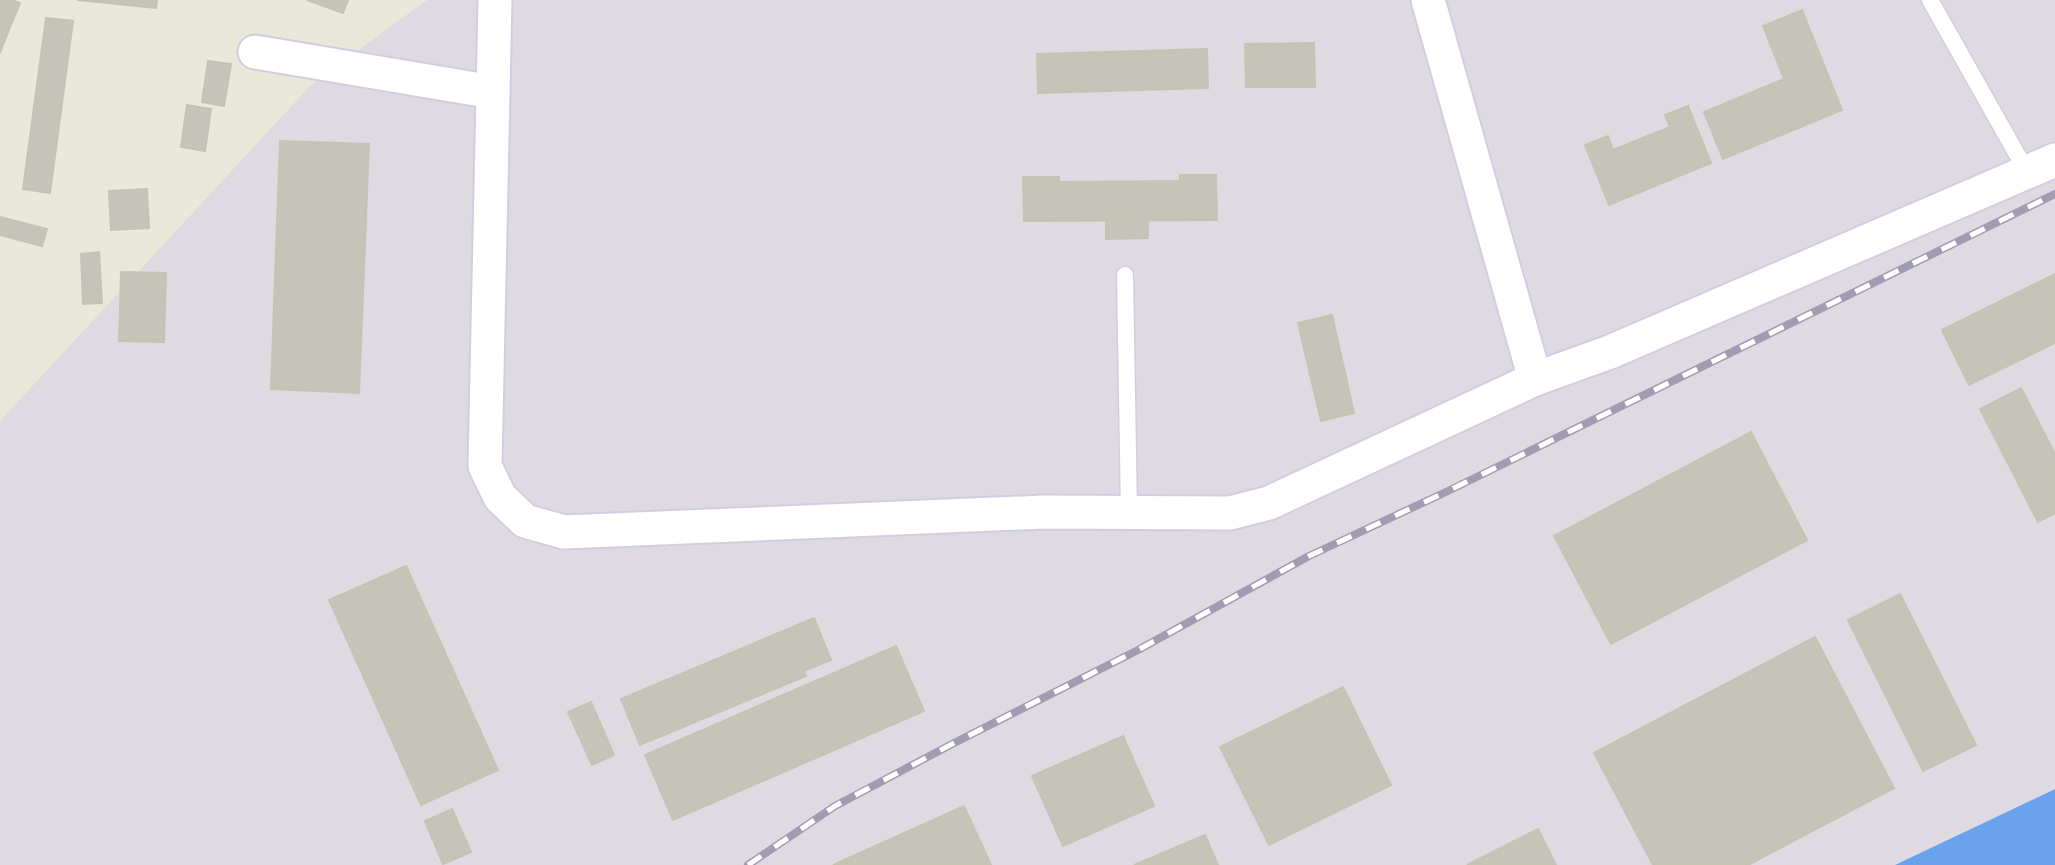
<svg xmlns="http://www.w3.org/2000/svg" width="2055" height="865" font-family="Quicksand,sans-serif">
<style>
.industrial{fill:#dfdae2}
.water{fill:#6ba2ed}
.building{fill:#c5c4b9;stroke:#c5c4b3;stroke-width:2}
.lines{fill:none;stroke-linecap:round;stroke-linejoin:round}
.lane-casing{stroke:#d0cee1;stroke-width:19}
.street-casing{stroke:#d0cee1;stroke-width:37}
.lane{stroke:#fff;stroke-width:16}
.street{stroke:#fff;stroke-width:33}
.rail-casing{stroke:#a09cb2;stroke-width:8}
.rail{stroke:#fff;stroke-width:5;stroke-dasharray:16;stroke-linecap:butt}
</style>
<rect width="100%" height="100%" fill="#eae8d9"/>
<path class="industrial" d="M 427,0 L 2055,0 L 2055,789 L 1895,865 L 0,865 L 0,421 L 311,85 Z"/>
<path class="water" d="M 2055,789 L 2055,865 L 1895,865 Z"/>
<g class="building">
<path d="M 0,0 L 12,0 L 20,3 L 8,32 L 0,28 Z"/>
<path d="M 77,0 L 157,0 L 156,8 Z"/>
<path d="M 307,0 L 348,0 L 343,13 Z"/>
<path d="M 1802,10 L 1842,110 L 1723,159 L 1704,112 L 1784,79 L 1763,26 Z"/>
<path d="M 46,18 L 73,21 L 50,193 L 23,189 Z"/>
<path d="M 0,28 L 8,32 L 0,53 Z"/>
<path d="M 1314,43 L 1315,87 L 1246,87 L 1245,44 Z"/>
<path d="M 1207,49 L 1208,88 L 1038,93 L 1037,54 Z"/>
<path d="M 208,61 L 231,64 L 224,106 L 202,102 Z"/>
<path d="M 187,105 L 211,109 L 205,151 L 181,147 Z"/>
<path d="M 1688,106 L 1711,163 L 1609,205 L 1585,145 L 1608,136 L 1613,150 L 1670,127 L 1665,115 Z"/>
<path d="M 280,141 L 369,144 L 359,393 L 271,389 Z"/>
<path d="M 1180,175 L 1216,175 L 1217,220 L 1024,221 L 1023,177 L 1059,177 L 1059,182 L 1180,181 Z"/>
<path d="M 147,189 L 149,228 L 111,230 L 109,191 Z"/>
<path d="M 0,217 L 47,229 L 42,246 L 0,235 Z"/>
<path d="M 1106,220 L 1148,220 L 1148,238 L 1106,239 Z"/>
<path d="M 99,252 L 102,303 L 83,304 L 81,254 Z"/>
<path d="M 121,272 L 166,273 L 164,342 L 119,341 Z"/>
<path d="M 2055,274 L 2055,343 L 1969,385 L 1942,330 Z"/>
<path d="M 1332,315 L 1354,413 L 1321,421 L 1298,323 Z"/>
<path d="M 2021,388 L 2055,454 L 2055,513 L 2038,522 L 1980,409 Z"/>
<path d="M 1751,432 L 1807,540 L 1611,644 L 1554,536 Z"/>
<path d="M 406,566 L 498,770 L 421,805 L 329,600 Z"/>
<path d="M 1900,594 L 1976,745 L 1923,771 L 1848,620 Z"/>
<path d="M 814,618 L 831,660 L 804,671 L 806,676 L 640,745 L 621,699 Z"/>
<path d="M 1815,637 L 1894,788 L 1748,865 L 1653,865 L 1594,753 Z"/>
<path d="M 896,646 L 924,711 L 673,820 L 645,755 Z"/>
<path d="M 1343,687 L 1391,785 L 1269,845 L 1220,747 Z"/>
<path d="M 591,702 L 614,755 L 592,765 L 568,712 Z"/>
<path d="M 1123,736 L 1154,806 L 1063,846 L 1032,776 Z"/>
<path d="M 964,806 L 991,865 L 833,865 Z"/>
<path d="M 452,809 L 471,852 L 443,864 L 425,821 Z"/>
<path d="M 1538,829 L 1556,865 L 1467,865 Z"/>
<path d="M 1205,835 L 1218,865 L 1134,865 Z"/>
</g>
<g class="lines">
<g class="lane-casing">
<g id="lane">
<path d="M 1930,0 L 2027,172"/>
<path d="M 1125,275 L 1129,512"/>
</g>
</g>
<g class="street-casing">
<g id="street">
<path d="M 495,0 L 485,466 L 500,497 L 525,521 L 564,532 L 1044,512 L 1230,513 L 1269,503 L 1535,379 L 1610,352 L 2055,160"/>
<path d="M 1428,0 L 1535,379"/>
<path d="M 255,52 L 493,92"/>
</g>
</g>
<use href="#lane" class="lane"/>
<use href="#street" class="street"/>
<g class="rail-casing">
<path id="rail" d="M 748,865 L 835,806 L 954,743 L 1138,650 L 1309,556 L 1448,491 L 2055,194"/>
</g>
<use href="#rail" class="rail"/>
</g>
</svg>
